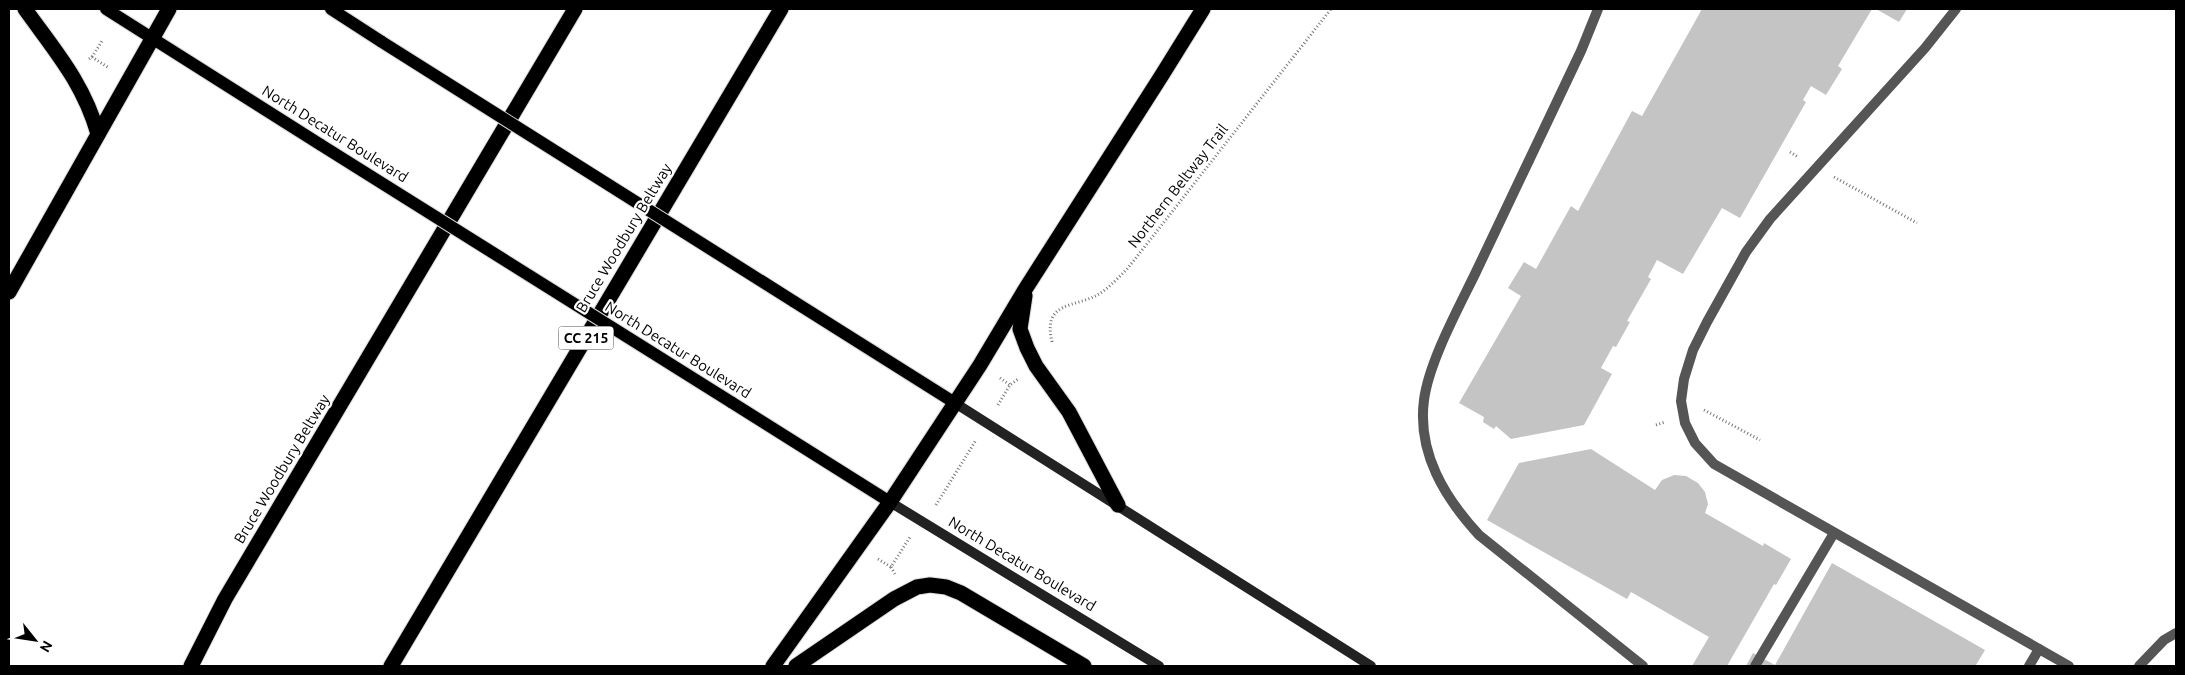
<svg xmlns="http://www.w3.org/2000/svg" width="2185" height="675" font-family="Ubuntu,sans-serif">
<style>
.building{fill:#c4c4c4}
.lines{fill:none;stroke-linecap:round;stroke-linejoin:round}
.primary-casing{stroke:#dbdbdb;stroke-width:14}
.motorway-casing{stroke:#dbdbdb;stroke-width:17}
.path{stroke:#777;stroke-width:3;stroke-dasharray:1 2.5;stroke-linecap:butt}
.service{stroke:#555;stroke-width:10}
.secondary{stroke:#222;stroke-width:10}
.primary{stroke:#000;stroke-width:12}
.motorway{stroke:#000;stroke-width:15}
.primary-bridge-casing{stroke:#dbdbdb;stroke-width:14;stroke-linecap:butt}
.primary-bridge{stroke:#000;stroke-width:12}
.labels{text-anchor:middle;stroke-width:4.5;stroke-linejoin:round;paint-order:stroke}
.shield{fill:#fff;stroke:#4c4c4c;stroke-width:1}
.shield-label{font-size:14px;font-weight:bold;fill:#000}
.street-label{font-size:15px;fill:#000;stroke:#fff}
</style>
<rect width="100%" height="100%" fill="#fff"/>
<g class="building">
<path d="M 1702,9 L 1872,9 L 1838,66 L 1842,69 L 1826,95 L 1811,86 L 1803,100 L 1806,102 L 1740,218 L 1722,208 L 1683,274 L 1657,260 L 1648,277 L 1651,279 L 1627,321 L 1630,322 L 1616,347 L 1613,346 L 1601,368 L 1612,374 L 1584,425 L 1511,439 L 1496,426 L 1494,429 L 1483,422 L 1484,417 L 1459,403 L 1521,296 L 1508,288 L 1524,262 L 1536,269 L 1571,206 L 1578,211 L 1632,111 L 1642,116 Z"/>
<path d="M 1876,9 L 1907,9 L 1899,22 Z"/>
<path d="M 1591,449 L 1655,490 L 1662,480 L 1674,475 L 1686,476 L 1698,483 L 1705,492 L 1708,504 L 1705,513 L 1763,546 L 1764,543 L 1791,559 L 1776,585 L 1774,584 L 1727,666 L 1692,666 L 1709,637 L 1631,592 L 1627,599 L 1487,520 L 1519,463 Z"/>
<path d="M 1832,563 L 1985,650 L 1976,665 L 1979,666 L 1746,666 L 1753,653 L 1775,665 Z"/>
</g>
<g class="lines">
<g class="primary-casing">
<g id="primary">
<path d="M 106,9 L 321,145"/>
<path d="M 331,9 L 382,42"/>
<path d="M 793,301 L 955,403"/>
<path d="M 731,402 L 890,502"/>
</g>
</g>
<g class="motorway-casing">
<g id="motorway">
<path d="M 25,9 C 55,51 83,82 98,134"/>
<path d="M 9,292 L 169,9"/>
<path d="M 1025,296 L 1020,329 L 1027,348 L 1036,366 L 1069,412 L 1118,505"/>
<path d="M 191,666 L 225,599 L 575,9"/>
<path d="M 391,666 L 781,9"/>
<path d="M 773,666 L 890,502 L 980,365 L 1026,288 L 1162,75 L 1203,9"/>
<path d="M 796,666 L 894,599 L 917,587 L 930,585 L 946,587 L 961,593 L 1084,666"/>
</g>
</g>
<g class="path">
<path d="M 92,57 L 102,41"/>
<path d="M 89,59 L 92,57 L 109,68"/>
<path d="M 1790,152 L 1798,157"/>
<path d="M 1834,177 L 1917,223"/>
<path d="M 1052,342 C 1042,300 1076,308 1099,294 C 1110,287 1119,277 1128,268 L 1331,9"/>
<path d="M 1000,378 L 1010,385"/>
<path d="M 998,405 L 1010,385 L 1018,379"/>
<path d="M 1704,410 L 1760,440"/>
<path d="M 1656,425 L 1665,422"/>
<path d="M 936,505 L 976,440"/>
<path d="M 878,559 L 891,567"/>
<path d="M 895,574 L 891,567 L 910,537"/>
</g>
<g class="service">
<path d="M 1598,9 L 1581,51 C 1546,125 1510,200 1475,274 C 1458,309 1429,362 1424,400 C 1417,453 1445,498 1479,535 L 1643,666"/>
<path d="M 1956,9 L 1925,48 L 1770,219 L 1746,252 L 1707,322 L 1693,350 L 1684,379 L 1681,401 L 1685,423 L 1695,443 L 1714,464 L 2069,666"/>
<path d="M 1755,666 L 1834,533"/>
<path d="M 2029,666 L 2039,649"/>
<path d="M 2139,666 L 2164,640 L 2176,633"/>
</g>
<g class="secondary">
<path d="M 955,403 L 1371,666"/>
<path d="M 890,502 L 1159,666"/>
</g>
<use href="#primary" class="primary"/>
<use href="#motorway" class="motorway"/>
<g class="primary-bridge-casing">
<g id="primary-bridge">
<path d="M 382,42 L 793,301"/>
<path d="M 321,145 L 731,402"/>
</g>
</g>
<use href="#primary-bridge" class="primary-bridge"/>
</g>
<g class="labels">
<rect class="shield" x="558.5" y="326.5" width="55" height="23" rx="4"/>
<g class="shield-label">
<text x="586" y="343">CC 215</text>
</g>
<g class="street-label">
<text transform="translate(335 134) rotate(32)" y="5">North Decatur Boulevard</text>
<text transform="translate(1178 186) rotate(-52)" y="5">Northern Beltway Trail</text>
<text transform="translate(624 238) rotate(-59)" y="5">Bruce Woodbury Beltway</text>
<text transform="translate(678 350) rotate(32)" y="5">North Decatur Boulevard</text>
<text transform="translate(282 469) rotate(-59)" y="5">Bruce Woodbury Beltway</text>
<text transform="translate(1022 564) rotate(31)" y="5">North Decatur Boulevard</text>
</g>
</g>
<rect width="2185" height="675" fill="none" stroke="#000000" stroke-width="20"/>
<g transform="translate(35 640) rotate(120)" stroke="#ffffff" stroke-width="4" paint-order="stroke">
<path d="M0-4L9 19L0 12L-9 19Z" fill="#000000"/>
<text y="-8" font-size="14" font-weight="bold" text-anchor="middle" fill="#000000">N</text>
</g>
</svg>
